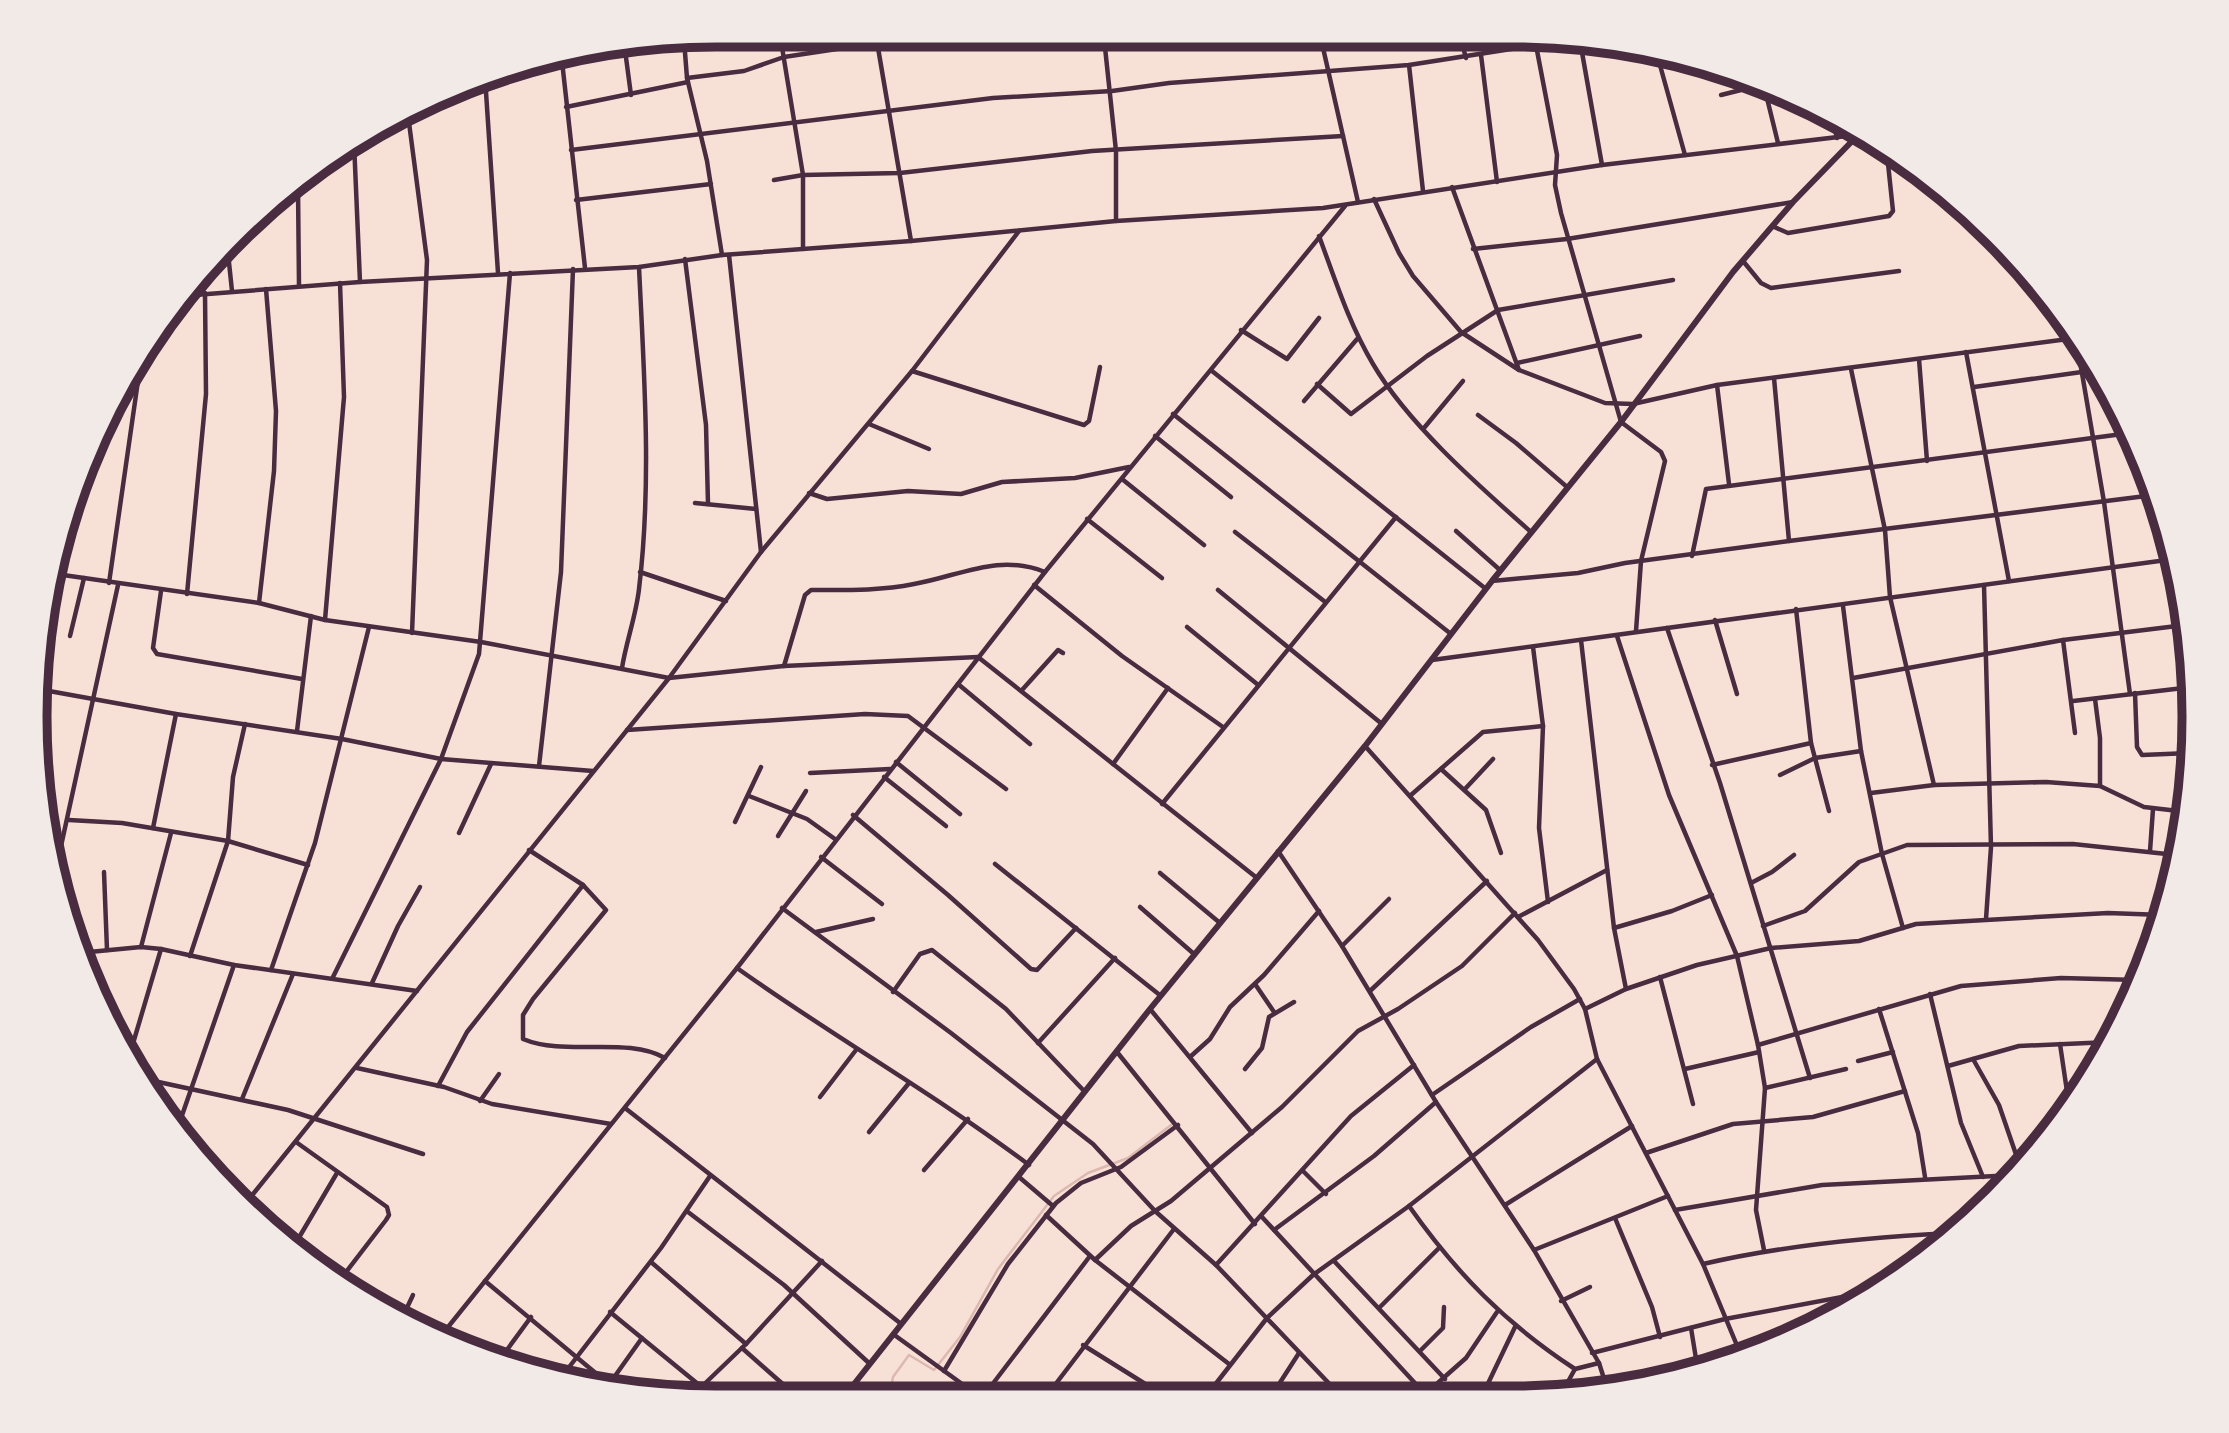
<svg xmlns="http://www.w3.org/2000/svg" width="2229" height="1433" font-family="'Titillium Web',sans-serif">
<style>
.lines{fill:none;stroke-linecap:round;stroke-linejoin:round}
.stream{stroke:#dcb8b0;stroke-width:2.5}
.minor{stroke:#4a2c40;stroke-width:4.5}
.tertiary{stroke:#4a2c40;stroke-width:6}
.rim{fill:none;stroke:#4a2c40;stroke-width:9}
</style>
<rect width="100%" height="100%" fill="#f7e1d7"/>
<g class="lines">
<path class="stream" d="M 890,1393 L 893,1377 L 909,1355 L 934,1370 L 960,1337 L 998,1269 L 1054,1196 L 1088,1173 L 1128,1158 L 1171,1125"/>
<g class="minor">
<path d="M 780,35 L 803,175 L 803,249"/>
<path d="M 876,36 L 911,241"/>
<path d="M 1104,38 L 1116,151 L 1116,221"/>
<path d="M 1321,39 L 1358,202"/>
<path d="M 684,40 L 687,78 L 707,161 L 722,255"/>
<path d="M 1461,40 L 1466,58"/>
<path d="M 1535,40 L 1557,155 L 1555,185 L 1561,213 L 1621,422 L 1661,452 L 1665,461 L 1641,561 L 1636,631"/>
<path d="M 1580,41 L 1602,165"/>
<path d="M 625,50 L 631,95"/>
<path d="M 1481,55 L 1497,182"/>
<path d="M 1658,58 L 1685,155"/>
<path d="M 562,61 L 585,268"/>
<path d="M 1409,65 L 1423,191"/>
<path d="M 485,77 L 498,273"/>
<path d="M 687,78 L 744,71 L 784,57 L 837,49 L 987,37"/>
<path d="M 1765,90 L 1778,143"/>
<path d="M 1721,95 L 1753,87"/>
<path d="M 566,107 L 688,82"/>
<path d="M 408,115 L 427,260 L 412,633"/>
<path d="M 1832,117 L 1837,138"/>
<path d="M 354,142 L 360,282"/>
<path d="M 571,150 L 993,98 L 1112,91 L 1169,83 L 1409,65 L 1562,41"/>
<path d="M 774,180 L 803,175 L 900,173 L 1092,151 L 1343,136"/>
<path d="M 298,187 L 299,286"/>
<path d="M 1452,187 L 1519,370"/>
<path d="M 1374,199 L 1399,253 L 1413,276 L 1461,332 L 1519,370 L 1605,403 L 1633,404 L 1717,385 L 2076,338"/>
<path d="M 576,200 L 711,184"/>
<path d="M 1772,226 L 1788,233 L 1889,216 L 1893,211 L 1887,154"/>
<path d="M 1319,236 C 1335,279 1349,324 1373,364 C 1408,424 1479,486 1531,532"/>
<path d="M 1473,249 L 1567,239 L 1793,202"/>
<path d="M 228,253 L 232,291"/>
<path d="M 729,255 L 761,552"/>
<path d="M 685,259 L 706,425 L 708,504"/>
<path d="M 1743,261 L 1761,283 L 1771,288 L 1899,271"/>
<path d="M 182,296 L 360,282 L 639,267 L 722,255 L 911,241 L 1116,221 L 1323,208 L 1602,165 L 1855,135"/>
<path d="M 1241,330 L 1287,359 L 1319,318"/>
<path d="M 2076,338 L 2104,502 L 2130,694"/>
<path d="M 1966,352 L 2009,581"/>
<path d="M 1919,359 L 1927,461"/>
<path d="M 1517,363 L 1640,336"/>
<path d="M 1851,369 L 1885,530 L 1890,597 L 1934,785"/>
<path d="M 912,371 L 1084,425 L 1089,421 L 1100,367"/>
<path d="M 1212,371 L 1486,589"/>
<path d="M 1774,378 L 1789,541"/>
<path d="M 1317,384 L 1351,414 L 1427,356 L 1498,310 L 1673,280"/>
<path d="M 1717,385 L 1729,484"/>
<path d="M 1974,387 L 2096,370"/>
<path d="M 1304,401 L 1358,338"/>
<path d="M 1173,414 L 1451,634"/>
<path d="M 1478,415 L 1516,443 L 1567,487"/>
<path d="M 869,424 L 929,449"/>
<path d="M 1424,428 L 1463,381"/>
<path d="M 1155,436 L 1231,497"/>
<path d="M 1122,479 L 1204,545"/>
<path d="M 809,493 L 827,499 L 908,491 L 961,494 L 1002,482 L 1075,478 L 1129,467"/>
<path d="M 695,503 L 756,509"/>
<path d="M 1087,519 L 1162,578"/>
<path d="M 1456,531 L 1500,570"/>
<path d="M 1235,532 L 1324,601"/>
<path d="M 1692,556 L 1706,489 L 2130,433"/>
<path d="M 640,572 L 726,601"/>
<path d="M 56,574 L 259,603 L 325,620 L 481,642 L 669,678 L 784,666 L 978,657 L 1257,878"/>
<path d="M 1492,581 L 1578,573 L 1625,563 L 1789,541 L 2154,495"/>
<path d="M 109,583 L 142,353"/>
<path d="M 1034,585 L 1122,656 L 1223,727"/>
<path d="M 1984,585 L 1991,847 L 1986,919"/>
<path d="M 1218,590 L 1382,724"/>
<path d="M 161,591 L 153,648 L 157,654 L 302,679"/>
<path d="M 187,594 L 206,394 L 205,293"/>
<path d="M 259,603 L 274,471 L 276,411 L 266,289"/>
<path d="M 1843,606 L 1861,751 L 1882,854 L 1903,928"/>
<path d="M 1796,609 L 1811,743 L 1829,811"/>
<path d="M 325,620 L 344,397 L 340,283"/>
<path d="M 1715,620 L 1737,694"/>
<path d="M 1187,627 L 1257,684"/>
<path d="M 1667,628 L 1720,783 L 1810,1078"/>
<path d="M 70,636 L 84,578"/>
<path d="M 1617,636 L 1669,795 L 1737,956 L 1758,1045 L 1765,1088 L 1756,1210 L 1764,1250"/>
<path d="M 1581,640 L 1614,928 L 1626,989"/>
<path d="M 2063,640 L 2075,733"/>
<path d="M 1533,647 L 1543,726 L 1539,828 L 1548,902"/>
<path d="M 1432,660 L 2174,559"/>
<path d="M 784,666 L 805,595 L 811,590 C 845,590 879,591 914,584 C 960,576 998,553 1045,572"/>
<path d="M 622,668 C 626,642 636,616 639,589 C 652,482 644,374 639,267"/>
<path d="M 1853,678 L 2063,640 L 2185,625"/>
<path d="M 958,684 L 1030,744"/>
<path d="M 38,689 L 176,714 L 342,739 L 441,759 L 593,771"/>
<path d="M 1022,690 L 1058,650 L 1063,653"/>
<path d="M 2135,693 L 2137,747 L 2142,755 L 2190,753"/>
<path d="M 2095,699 L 2100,738 L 2100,786"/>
<path d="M 2073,701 L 2192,687"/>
<path d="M 627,730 L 865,714 L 908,716 L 1006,789"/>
<path d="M 297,731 L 311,616"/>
<path d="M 1365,746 L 1538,940 L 1574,989 L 1585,1009 L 1597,1059 L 1703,1264 L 1741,1355"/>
<path d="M 896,762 L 960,814"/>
<path d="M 1113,764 L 1168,688"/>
<path d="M 1712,765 L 1811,743"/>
<path d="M 539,766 L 561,572 L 573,269"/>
<path d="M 1441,769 L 1486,810 L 1501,853"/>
<path d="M 810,773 L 890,769"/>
<path d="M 1780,775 L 1815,758 L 1861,751"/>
<path d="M 884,777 L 946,826"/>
<path d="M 1465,789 L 1493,759"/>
<path d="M 1871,793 L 1934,785 L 2046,782 L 2100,786 L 2144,807 L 2187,812"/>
<path d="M 1411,795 L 1483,732 L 1543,726"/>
<path d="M 749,796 L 807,819 L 835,839"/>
<path d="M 1162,804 L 1396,517"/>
<path d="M 2179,811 L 2186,784"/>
<path d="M 853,815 L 948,895 L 1031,969 L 1037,970 L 1076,928"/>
<path d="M 69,820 L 122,823 L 228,841 L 308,865"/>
<path d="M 735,822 L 761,767"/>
<path d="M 153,828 L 176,714"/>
<path d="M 459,833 L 491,764"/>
<path d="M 778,836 L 806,791"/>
<path d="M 529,850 L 583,885 L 606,910 L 533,999 L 523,1015 L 523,1039 C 566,1057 626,1036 665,1058"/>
<path d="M 1278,851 L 1342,946 L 1436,1102 L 1534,1250 L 1599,1363 L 1607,1388"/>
<path d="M 2150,851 L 2153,809"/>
<path d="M 821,857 L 882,904"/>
<path d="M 995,864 L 1161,996"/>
<path d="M 56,869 L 118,585"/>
<path d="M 104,872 L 107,950"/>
<path d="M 1160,873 L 1220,923"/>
<path d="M 1751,883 L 1772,872 L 1794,855"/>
<path d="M 1140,907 L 1194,954"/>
<path d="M 782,908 L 951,1033 L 1093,1144 L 1155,1211 L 1216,1265 L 1341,1396"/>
<path d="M 1518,917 L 1607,870"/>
<path d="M 1763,926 L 1805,911 L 1859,862 L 1907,845 L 2073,844 L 2176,855"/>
<path d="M 1614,928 L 1672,911 L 1712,895"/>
<path d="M 816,932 L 873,919"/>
<path d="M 1342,946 L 1389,899"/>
<path d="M 141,947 L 171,833"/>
<path d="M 79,953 L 141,947 L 161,949 L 234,965 L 417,991"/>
<path d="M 190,956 L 228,841 L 233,777 L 245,724"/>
<path d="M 737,968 C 832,1036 935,1094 1029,1165"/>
<path d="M 271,970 L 315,843 L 369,627"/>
<path d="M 333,977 L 441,759 L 479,654 L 510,273"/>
<path d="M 1660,977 L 1693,1104"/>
<path d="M 372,983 L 398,926 L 420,887"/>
<path d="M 1255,984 L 1274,1012"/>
<path d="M 1370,991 L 1487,881"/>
<path d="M 893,992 L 920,954 L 932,950 L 1006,1009 L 1085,1092"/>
<path d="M 1930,994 L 1961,1123 L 1983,1177"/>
<path d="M 1150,1009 L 1252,1133"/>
<path d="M 1585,1009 L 1626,989 L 1697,965 L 1771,948 L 1859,941 L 1916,924 L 2108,913 L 2163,915"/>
<path d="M 1879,1009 L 1918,1133 L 1925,1177"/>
<path d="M 1038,1043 L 1115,958"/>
<path d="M 2060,1044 L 2069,1105"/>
<path d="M 1758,1045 L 1961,986 L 2061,978 L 2138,980"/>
<path d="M 1117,1052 L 1255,1224"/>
<path d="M 129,1057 L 161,949"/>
<path d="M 1190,1057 L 1210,1039 L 1230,1007 L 1264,975 L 1319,911"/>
<path d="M 1973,1059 L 1999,1105 L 2021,1169"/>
<path d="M 1858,1061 L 1893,1052"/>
<path d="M 1948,1066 L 2019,1046 L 2110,1042"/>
<path d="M 357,1068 L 444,1087 L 492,1104 L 611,1124"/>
<path d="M 1245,1069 L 1262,1048 L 1269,1017 L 1294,1002"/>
<path d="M 1685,1069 L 1759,1052"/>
<path d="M 140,1078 L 288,1110 L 423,1154"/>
<path d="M 438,1086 L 467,1032 L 583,885"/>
<path d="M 1765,1088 L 1846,1069"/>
<path d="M 1432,1095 L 1531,1027 L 1580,999"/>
<path d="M 820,1097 L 856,1050"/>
<path d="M 242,1099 L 293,974"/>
<path d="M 480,1101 L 499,1074"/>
<path d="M 625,1108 L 900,1323"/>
<path d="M 178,1127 L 234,965"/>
<path d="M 869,1132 L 909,1083"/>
<path d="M 296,1142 L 387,1207 L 389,1215 L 386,1220 L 343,1276"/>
<path d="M 1646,1153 L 1733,1124 L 1813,1117 L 1905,1091"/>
<path d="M 924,1170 L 968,1119"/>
<path d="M 1303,1171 L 1326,1194"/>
<path d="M 1019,1177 L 1053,1206"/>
<path d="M 245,1204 L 669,678 L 761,552 L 912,371 L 1019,231"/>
<path d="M 1505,1205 L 1632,1126"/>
<path d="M 1409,1206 C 1457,1274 1505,1323 1575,1369 L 1599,1363"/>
<path d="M 1675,1210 L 1822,1185 L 2015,1175"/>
<path d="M 688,1212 L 784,1285 L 870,1364"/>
<path d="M 1046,1215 L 1095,1260 L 1229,1364"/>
<path d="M 1262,1217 L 1425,1394"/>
<path d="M 1615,1218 L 1652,1307 L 1660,1337"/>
<path d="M 1274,1230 L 1374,1156 L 1436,1102"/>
<path d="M 294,1246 L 337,1173"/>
<path d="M 1534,1250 L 1668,1196"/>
<path d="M 1095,1260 L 1131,1226 L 1171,1201 L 1282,1107 L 1358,1031 L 1398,1009 L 1462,966 L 1515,913"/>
<path d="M 1334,1261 L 1445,1379"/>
<path d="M 651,1262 L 746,1344"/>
<path d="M 1703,1264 C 1785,1245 1868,1237 1953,1233"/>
<path d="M 1216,1265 L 1351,1116 L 1414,1065"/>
<path d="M 485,1281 L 598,1375 L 622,1391"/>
<path d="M 1561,1301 L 1590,1287"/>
<path d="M 1379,1308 L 1439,1248"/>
<path d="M 610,1312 L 709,1393"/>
<path d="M 404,1314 L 413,1295"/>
<path d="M 1691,1328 L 1698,1371"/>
<path d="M 893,1334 L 976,1394"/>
<path d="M 440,1337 L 737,968 L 1045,572 L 1345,206"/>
<path d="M 1083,1345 L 1163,1395"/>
<path d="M 742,1348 L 793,1393"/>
<path d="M 1420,1351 L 1443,1328 L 1444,1307"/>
<path d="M 1592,1353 L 1725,1319 L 1874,1291"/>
<path d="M 501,1358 L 531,1317"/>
<path d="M 944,1371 L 1008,1264 L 1056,1203 L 1081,1183 L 1121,1167 L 1178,1125"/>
<path d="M 563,1375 L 661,1248 L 710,1176"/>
<path d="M 610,1383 L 642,1338"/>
<path d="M 1055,1385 L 1073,1394"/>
<path d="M 695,1393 L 746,1344 L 822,1261"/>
<path d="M 985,1394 L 1090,1256"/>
<path d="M 1048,1394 L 1174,1229"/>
<path d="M 1207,1395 L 1267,1318 L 1313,1275 L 1409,1206 L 1597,1059"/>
<path d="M 1272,1395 L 1299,1353"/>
<path d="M 1423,1396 L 1466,1358 L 1497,1312"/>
<path d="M 1482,1396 L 1515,1327"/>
<path d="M 1560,1396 L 1575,1369"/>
</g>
<path class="tertiary" d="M 847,1393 L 1150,1009 L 1365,746 L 1492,581 L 1621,422 L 1733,272 L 1793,202 L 1858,135"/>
</g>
<path d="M0 0H2229V1433H0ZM716 47H1513A669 669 0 0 1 2182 716V717A669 669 0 0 1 1513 1386H716A669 669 0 0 1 47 717V716A669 669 0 0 1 716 47Z" fill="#f1eae7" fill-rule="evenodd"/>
<path class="rim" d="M716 47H1513A669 669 0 0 1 2182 716V717A669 669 0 0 1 1513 1386H716A669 669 0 0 1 47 717V716A669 669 0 0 1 716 47Z"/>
</svg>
